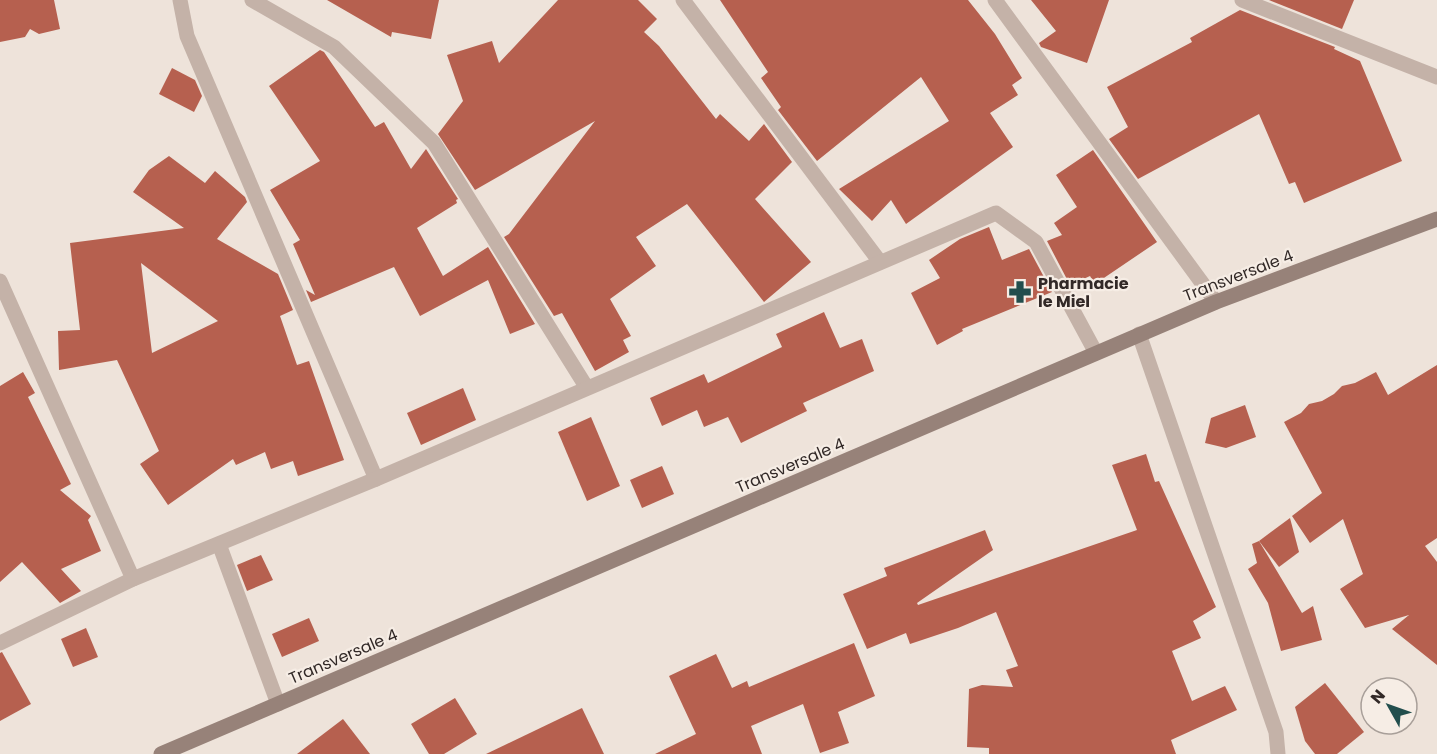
<svg xmlns="http://www.w3.org/2000/svg" width="1437" height="754" font-family="Poppins,sans-serif">
<style>
.building{fill:#b6604f;fill-rule:evenodd}
.lines{fill:none;stroke-linecap:round;stroke-linejoin:round}
.service{stroke:#c4b2a8;stroke-width:15}
.minor{stroke:#c4b2a8;stroke-width:15}
.secondary{stroke:#978279;stroke-width:15}
.labels{text-anchor:middle;stroke-width:4.5;stroke-linejoin:round;paint-order:stroke}
.street-label{font-size:16px;fill:#322927;stroke:#f6ede5}
.poi-label{font-size:16px;font-weight:bold;fill:#322927;stroke:#f6ede5;text-anchor:start}
</style>
<rect width="100%" height="100%" fill="#eee3da"/>
<g class="building">
<path d="M 0,0 L 54,0 L 60,29 L 39,34 L 30,29 L 25,37 L 0,42 Z"/>
<path d="M 327,0 L 439,0 L 431,39 L 392,32 L 391,37 Z"/>
<path d="M 558,0 L 638,0 L 657,19 L 644,32 L 659,46 L 716,119 L 720,114 L 749,141 L 764,124 L 792,162 L 755,199 L 811,262 L 764,302 L 687,204 L 636,237 L 656,266 L 610,299 L 631,336 L 623,340 L 629,352 L 595,371 L 562,313 L 554,316 L 504,237 L 509,234 L 595,121 L 475,190 L 438,134 L 463,101 L 447,55 L 492,41 L 499,63 Z"/>
<path d="M 720,0 L 968,0 L 995,34 L 1022,78 L 1012,85 L 1018,95 L 990,113 L 1013,147 L 906,224 L 891,200 L 872,221 L 839,189 L 949,121 L 921,77 L 817,161 L 778,110 L 781,107 L 761,78 L 768,72 Z"/>
<path d="M 1031,0 L 1109,0 L 1087,63 L 1041,47 L 1039,43 L 1056,31 Z"/>
<path d="M 1269,0 L 1354,0 L 1342,29 Z"/>
<path d="M 1240,10 L 1335,47 L 1334,49 L 1360,61 L 1402,161 L 1304,203 L 1295,182 L 1289,184 L 1259,114 L 1138,179 L 1109,139 L 1128,127 L 1107,87 L 1192,42 L 1190,38 Z"/>
<path d="M 320,50 L 324,52 L 375,127 L 384,122 L 411,169 L 426,149 L 458,199 L 456,200 L 457,203 L 417,228 L 443,276 L 488,247 L 535,324 L 510,334 L 488,280 L 420,316 L 394,267 L 311,302 L 306,290 L 315,295 L 293,244 L 300,240 L 270,190 L 320,161 L 269,86 Z"/>
<path d="M 172,68 L 195,80 L 202,96 L 194,112 L 159,94 Z"/>
<path d="M 1093,150 L 1157,242 L 1095,284 L 1090,276 L 1070,285 L 1047,241 L 1062,235 L 1054,223 L 1077,207 L 1056,175 Z"/>
<path d="M 169,156 L 205,183 L 215,171 L 245,197 L 247,202 L 217,239 L 278,274 L 293,310 L 280,316 L 297,365 L 309,361 L 344,460 L 298,476 L 293,461 L 271,469 L 265,452 L 236,465 L 233,459 L 168,505 L 140,464 L 159,451 L 117,360 L 59,370 L 58,331 L 80,330 L 70,243 L 184,228 L 133,192 L 149,170 ZM 141,263 L 218,321 L 152,353 Z"/>
<path d="M 989,227 L 1002,260 L 1029,249 L 1052,292 L 962,329 L 963,331 L 937,345 L 911,293 L 940,278 L 929,260 L 960,239 Z"/>
<path d="M 824,312 L 840,348 L 862,339 L 874,371 L 803,403 L 807,411 L 741,443 L 728,417 L 704,427 L 697,410 L 662,426 L 650,398 L 704,374 L 708,383 L 782,347 L 776,334 Z"/>
<path d="M 1437,365 L 1437,538 L 1425,546 L 1437,562 L 1437,665 L 1392,629 L 1409,615 L 1365,628 L 1340,589 L 1363,574 L 1343,519 L 1310,543 L 1292,516 L 1322,493 L 1284,422 L 1301,413 L 1309,404 L 1322,401 L 1334,394 L 1342,386 L 1355,383 L 1376,372 L 1388,395 Z"/>
<path d="M 23,372 L 35,393 L 28,397 L 71,484 L 60,490 L 91,516 L 88,520 L 101,551 L 61,569 L 81,591 L 60,603 L 22,562 L 0,582 L 0,386 Z"/>
<path d="M 463,388 L 476,420 L 421,445 L 407,413 Z"/>
<path d="M 1245,405 L 1256,437 L 1226,448 L 1205,443 L 1211,418 Z"/>
<path d="M 591,417 L 620,486 L 587,501 L 558,432 Z"/>
<path d="M 1146,454 L 1155,482 L 1159,481 L 1216,607 L 1193,621 L 1201,638 L 1172,651 L 1192,701 L 1225,686 L 1237,710 L 1171,740 L 1176,754 L 989,754 L 989,748 L 967,747 L 969,689 L 982,685 L 1013,687 L 1006,670 L 1018,666 L 996,612 L 958,628 L 910,644 L 906,633 L 867,649 L 843,594 L 887,576 L 884,568 L 985,530 L 993,550 L 917,603 L 918,605 L 1137,530 L 1112,465 Z"/>
<path d="M 662,466 L 674,494 L 642,508 L 630,480 Z"/>
<path d="M 1290,518 L 1299,552 L 1279,567 L 1259,541 Z"/>
<path d="M 1259,541 L 1302,613 L 1313,606 L 1322,640 L 1281,651 L 1268,603 L 1248,569 L 1257,563 L 1252,544 Z"/>
<path d="M 261,555 L 273,580 L 247,591 L 237,565 Z"/>
<path d="M 309,618 L 319,641 L 282,657 L 272,634 Z"/>
<path d="M 86,628 L 98,657 L 73,667 L 61,639 Z"/>
<path d="M 854,643 L 875,696 L 838,712 L 849,743 L 820,753 L 803,704 L 751,726 L 762,754 L 655,754 L 696,734 L 669,676 L 716,654 L 732,688 L 747,681 L 749,687 Z"/>
<path d="M 2,652 L 31,704 L 0,721 L 0,653 Z"/>
<path d="M 1325,683 L 1364,732 L 1337,754 L 1315,754 L 1305,741 L 1295,707 Z"/>
<path d="M 455,698 L 477,734 L 444,754 L 429,754 L 411,724 Z"/>
<path d="M 582,708 L 604,754 L 486,754 Z"/>
<path d="M 343,719 L 370,754 L 297,754 Z"/>
</g>
<g class="lines">
<path class="service" d="M 219,544 L 278,704"/>
<g class="minor">
<path d="M 180,0 L 187,36 L 376,479"/>
<path d="M 252,0 L 334,47 L 434,143 L 587,388"/>
<path d="M 683,0 L 880,262"/>
<path d="M 995,0 L 1216,302"/>
<path d="M 1242,0 L 1437,77"/>
<path d="M 0,281 L 133,579"/>
<path d="M 1139,334 L 1276,732 L 1278,754"/>
<path d="M 0,643 L 133,579 L 376,479 L 996,213 L 1036,242 L 1096,353"/>
</g>
<path class="secondary" d="M 161,754 L 1216,302 L 1437,219"/>
</g>
<defs>
<g id="pharmacy-bare" transform="scale(1.8)"><path d="M-2-6h4v4h4v4h-4v4h-4v-4h-4v-4h4Z" fill="#224e4d" stroke="#f6ede5" stroke-width="2.5" paint-order="stroke"/></g>
</defs>
<g fill-rule="evenodd">
<use href="#pharmacy-bare" x="1020" y="292"/>
</g>
<g class="labels">
<g class="street-label">
<text transform="translate(1238 275) rotate(-21)" y="6">Transversale 4</text>
<text transform="translate(790 465) rotate(-23)" y="6">Transversale 4</text>
<text transform="translate(343 656) rotate(-23)" y="6">Transversale 4</text>
</g>
<g class="poi-label">
<text x="1038" y="289">Pharmacie<tspan x="1038" dy="18">le Miel</tspan></text>
</g>
</g>
<g transform="translate(1389 706) rotate(310)"><circle r="28" fill="#f6ede5" stroke="#a89f99" stroke-width="1.5"/>
<path d="M0-4.5L10 22L0 15L-10 22Z" fill="#224e4d"/>
<text y="-9" font-size="16" font-weight="bold" text-anchor="middle" fill="#322927">N</text>
</g>
</svg>
